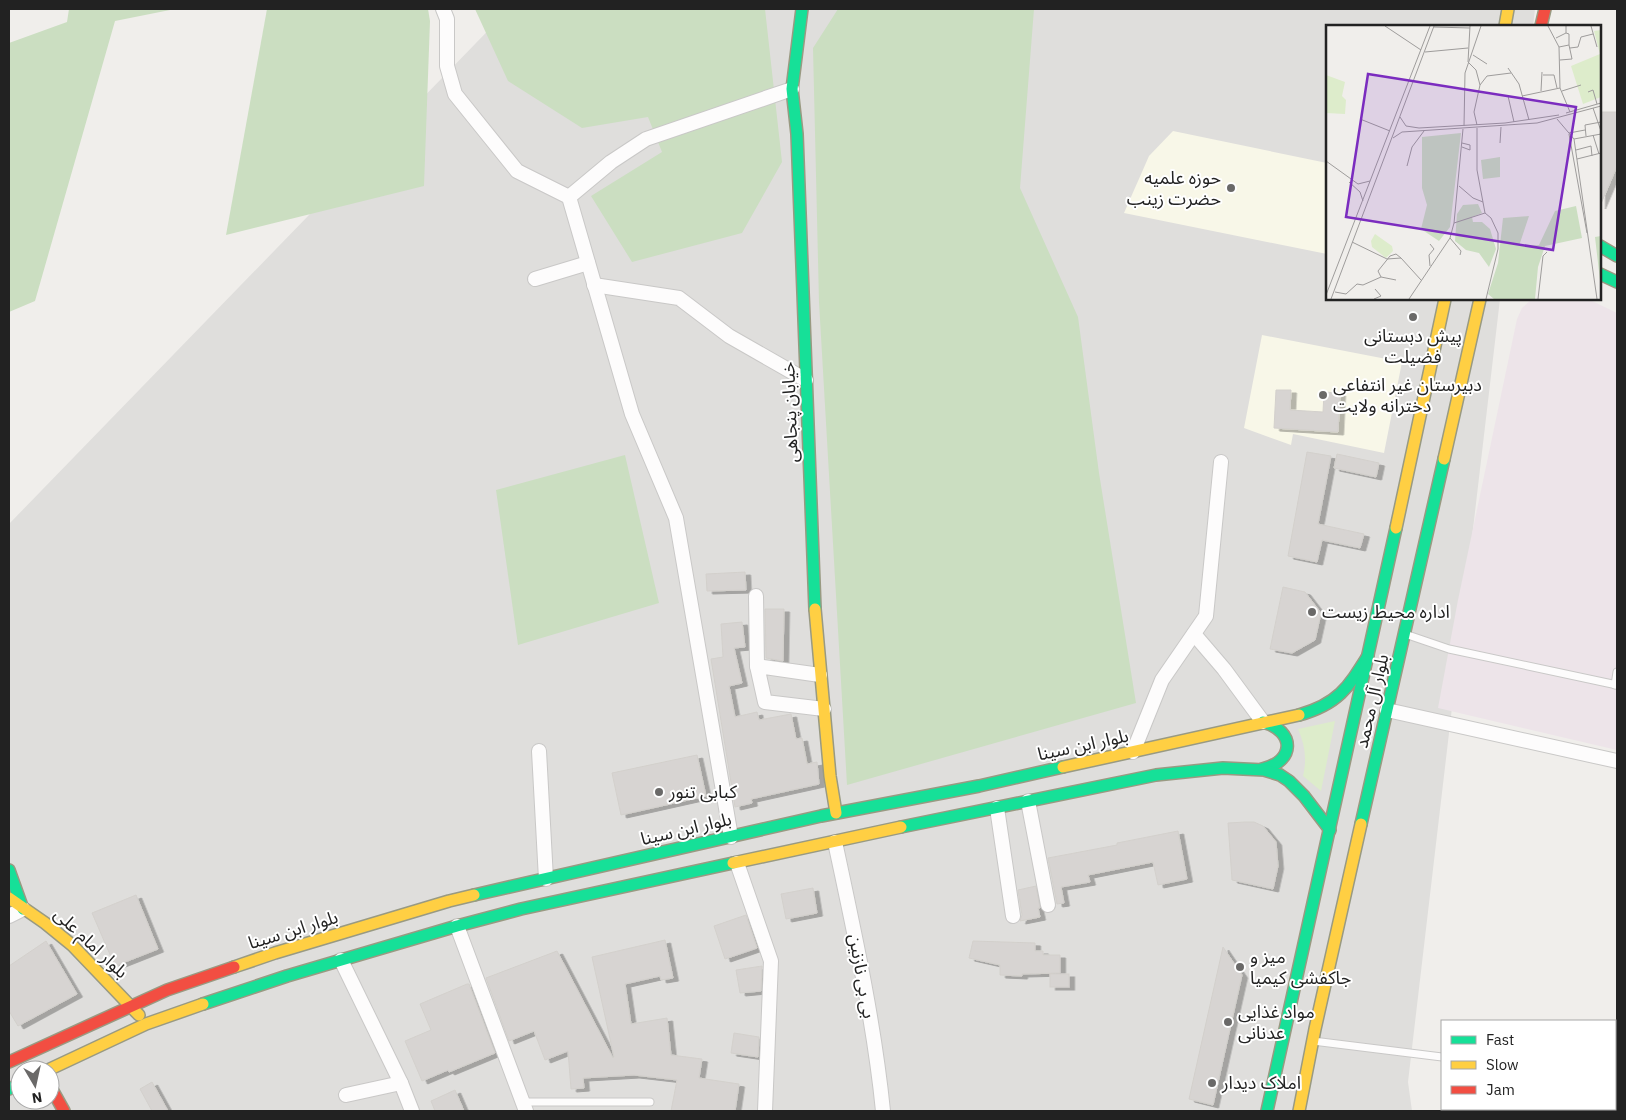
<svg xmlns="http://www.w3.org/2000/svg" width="1626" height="1120" font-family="'IBM Plex Sans','Noto Sans Arabic',sans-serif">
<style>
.residential{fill:#dfdedc;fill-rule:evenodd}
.industrial{fill:#ede4e9}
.education{fill:#f8f7e8}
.grass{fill:#ddeccb}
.forest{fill:#cbdec1}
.building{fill:#d7d4d2;stroke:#d3d0cc;filter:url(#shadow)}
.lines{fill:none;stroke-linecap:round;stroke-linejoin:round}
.lane-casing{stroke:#c9c8c7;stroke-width:9}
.street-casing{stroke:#c9c8c7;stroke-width:16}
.fast-casing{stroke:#999a82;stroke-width:14}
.slow-casing{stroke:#999a82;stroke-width:14}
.jam-casing{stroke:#999a82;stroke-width:14}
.lane{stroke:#fdfcfc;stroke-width:7}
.street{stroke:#fdfcfc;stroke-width:14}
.fast{stroke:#16e098;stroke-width:11}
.slow{stroke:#ffcf43;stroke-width:11}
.jam{stroke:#f24e42;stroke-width:11}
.poi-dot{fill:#6a6968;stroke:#fff;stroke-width:2}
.labels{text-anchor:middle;stroke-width:4;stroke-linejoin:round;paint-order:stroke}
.poi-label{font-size:18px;fill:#222;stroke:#fff;text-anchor:start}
.street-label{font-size:18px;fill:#222;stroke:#fff}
.inset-road{fill:none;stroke:#9e9c9b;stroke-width:1}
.view{fill:#7b2cbf;fill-opacity:0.15;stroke:#7b2cbf;stroke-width:2.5}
.inset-edge{fill:none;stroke:#222;stroke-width:2.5}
</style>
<defs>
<filter id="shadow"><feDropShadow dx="5.5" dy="3" stdDeviation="0" flood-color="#0004"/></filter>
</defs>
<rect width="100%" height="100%" fill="#f0eeeb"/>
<path class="residential" d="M 509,9 L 1535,9 L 1533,26 L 1327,26 L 1327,299 L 1500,299 L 1408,1082 L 1412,1111 L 9,1111 L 9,524 ZM 20,1070 L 50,1070 L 50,1100 L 20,1100 Z"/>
<path class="industrial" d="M 1532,299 L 1588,299 L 1617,313 L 1617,750 L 1438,708 L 1458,600 L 1517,319 L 1522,308 Z"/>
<g class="education">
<path d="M 1173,131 L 1327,163 L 1327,254 L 1124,213 L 1149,156 Z"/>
<path d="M 1262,335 L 1402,362 L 1384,453 L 1293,434 L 1291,445 L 1244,428 Z"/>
</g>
<path class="grass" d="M 1335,721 L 1321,791 L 1303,776 C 1307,759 1305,745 1298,729 Z"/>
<g class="forest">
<path d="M 69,9 L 175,9 L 115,21 L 35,301 L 9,312 L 9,43 L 67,22 Z"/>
<path d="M 267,9 L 428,9 L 430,21 L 424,186 L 226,235 Z"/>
<path d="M 475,9 L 765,9 L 782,162 L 742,233 L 632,262 L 591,196 L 662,152 L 648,117 L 582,128 L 508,81 Z"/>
<path d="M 838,9 L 1034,9 L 1020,188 L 1078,317 L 1099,473 L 1136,703 L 847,785 L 819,302 L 813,48 Z"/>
<path d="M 625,455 L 659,603 L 518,645 L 496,490 Z"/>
</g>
<g class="building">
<path d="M 1600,112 L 1617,112 L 1617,166 L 1600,206 Z"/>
<path d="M 1276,390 L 1291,390 L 1290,410 L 1323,412 L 1324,392 L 1340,393 L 1338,432 L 1274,428 Z"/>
<path d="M 1307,452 L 1331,456 L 1318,524 L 1364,534 L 1360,548 L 1322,540 L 1317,562 L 1288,556 Z"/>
<path d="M 1337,454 L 1379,463 L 1376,477 L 1334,468 Z"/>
<path d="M 745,572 L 746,590 L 707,591 L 706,574 Z"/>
<path d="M 1283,587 L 1305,592 L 1321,613 L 1315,640 L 1292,653 L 1270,649 Z"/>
<path d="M 765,609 L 784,609 L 783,661 L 766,658 Z"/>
<path d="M 742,622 L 745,647 L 734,648 L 742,683 L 729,686 L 735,717 L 757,712 L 759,720 L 791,714 L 796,739 L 802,738 L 807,764 L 817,762 L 819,784 L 751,799 L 752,803 L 735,807 L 711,659 L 723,657 L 721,624 Z"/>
<path d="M 697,755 L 706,796 L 621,815 L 612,773 Z"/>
<path d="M 1245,822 L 1254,822 L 1263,826 L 1276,842 L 1278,866 L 1273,889 L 1232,880 L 1228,823 Z"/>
<path d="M 1178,831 L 1187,879 L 1158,885 L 1153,862 L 1088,875 L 1090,882 L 1061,887 L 1064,903 L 1057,904 L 1048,858 L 1117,845 L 1117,843 Z"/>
<path d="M 1036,886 L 1040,908 L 1038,908 L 1040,917 L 1020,921 L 1022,915 L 1018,890 Z"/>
<path d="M 813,888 L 817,913 L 786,919 L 781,894 Z"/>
<path d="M 136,895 L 158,949 L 115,966 L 92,913 Z"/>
<path d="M 746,915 L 757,948 L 725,959 L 714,926 Z"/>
<path d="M 665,940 L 673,978 L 661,980 L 660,976 L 625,984 L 631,1024 L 667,1018 L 671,1055 L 702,1059 L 699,1078 L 739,1084 L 735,1111 L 671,1111 L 677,1080 L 634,1075 L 583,1078 L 584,1088 L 571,1089 L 568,1051 L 545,1060 L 534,1031 L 509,1041 L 486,978 L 557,951 L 613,1058 L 614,1057 L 592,957 Z"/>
<path d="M 46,941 L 77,994 L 18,1026 L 9,1011 L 9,966 Z"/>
<path d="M 973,941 L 1035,943 L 1035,951 L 1043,951 L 1043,955 L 1060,955 L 1060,973 L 1022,974 L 1022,976 L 1000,975 L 1000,965 L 969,958 Z"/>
<path d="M 1223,947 L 1242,975 L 1213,1105 L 1189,1099 Z"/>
<path d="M 762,966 L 761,991 L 740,993 L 736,970 Z"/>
<rect x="1050" y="974" width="19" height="13"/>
<path d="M 467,984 L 469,984 L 495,1053 L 449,1072 L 448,1070 L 422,1081 L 405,1041 L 431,1030 L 420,1004 Z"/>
<path d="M 734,1033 L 759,1037 L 758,1057 L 731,1053 Z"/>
<path d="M 152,1082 L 168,1111 L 152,1111 L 140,1089 Z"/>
<path d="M 455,1090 L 464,1111 L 435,1111 L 431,1101 Z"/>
</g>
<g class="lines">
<g class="lane-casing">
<g id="lane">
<path d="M 1405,634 L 1449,649 L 1617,685"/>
<path d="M 1615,685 L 1617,672"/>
<path d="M 1313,1041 L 1442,1057"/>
<path d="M 1615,1075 L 1617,1075"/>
<path d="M 523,1102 L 650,1102"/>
</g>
</g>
<g class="street-casing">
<g id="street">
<path d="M 443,9 L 447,19 L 447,66 L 455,94 L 517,171 L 569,197 L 632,414 L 676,518 L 731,837"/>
<path d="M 569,197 L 611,162 L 646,139 L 792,89"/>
<path d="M 535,279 L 588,263"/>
<path d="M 594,285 L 679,298 L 729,336 L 806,380"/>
<path d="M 756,596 L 757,666"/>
<path d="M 1194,634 L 1224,669 L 1263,722"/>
<path d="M 820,675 L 757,666 L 765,702 L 824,709"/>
<path d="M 1387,710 L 1617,761"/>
<path d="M 539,751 L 546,879"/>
<path d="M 1133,752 L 1162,680 L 1206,616 L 1221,462"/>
<path d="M 1028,801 L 1048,905"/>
<path d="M 997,808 L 1013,916"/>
<path d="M 835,842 C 854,931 874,1021 883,1111"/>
<path d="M 737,863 L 771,961 L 765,1111"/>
<path d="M 9,916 L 23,909"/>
<path d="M 457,926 L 526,1111"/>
<path d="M 341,960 L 401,1083 L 412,1111"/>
<path d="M 346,1095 L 401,1083"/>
</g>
</g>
<g class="fast-casing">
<g id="fast">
<path d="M 802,9 L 792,89 L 797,134 L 815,609"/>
<path d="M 1600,246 L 1617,256"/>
<path d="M 1600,274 L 1617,282"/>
<path d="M 1299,715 C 1338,704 1348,688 1368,656"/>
<path d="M 1262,769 C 1295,762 1296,731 1263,722"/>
<path d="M 1361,824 L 1444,459"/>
<path d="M 901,827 L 1156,775 L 1223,768 L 1264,770 L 1280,775 L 1289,781 L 1304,796 L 1330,830"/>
<path d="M 9,870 L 23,909"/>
<path d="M 474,895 L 821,816 L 979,786 L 1063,767"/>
<path d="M 203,1004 L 287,976 L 457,926 L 521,909 L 733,863"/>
<path d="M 9,1089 L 20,1084"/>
<path d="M 1267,1111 L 1396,528"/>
</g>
</g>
<g class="slow-casing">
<g id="slow">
<path d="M 1505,26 L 1508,9"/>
<path d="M 1444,459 L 1480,299"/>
<path d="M 1396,528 L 1445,299"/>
<path d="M 815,609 L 830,776 L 836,813"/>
<path d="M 1063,767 L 1299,715"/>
<path d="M 733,863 L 901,827"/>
<path d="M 9,898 L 45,923 L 72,945 L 139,1015"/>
<path d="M 234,967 L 275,953 L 449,901 L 474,895"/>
<path d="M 48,1070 L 146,1024 L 203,1004"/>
<path d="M 1299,1111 L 1315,1029 L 1361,824"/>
</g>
</g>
<g class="jam-casing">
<g id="jam">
<path d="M 1541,26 L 1545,9"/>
<path d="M 9,1062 L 167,990 L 234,967"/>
<path d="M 50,1086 L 64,1111"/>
</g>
</g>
<use href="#lane" class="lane"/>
<use href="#street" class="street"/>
<use href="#fast" class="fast"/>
<use href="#slow" class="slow"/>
<use href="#jam" class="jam"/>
</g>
<g class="poi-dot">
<circle cx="1231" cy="188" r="5"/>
<circle cx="1413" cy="317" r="5"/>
<circle cx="1323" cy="395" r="5"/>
<circle cx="1312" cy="612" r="5"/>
<circle cx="659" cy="792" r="5"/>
<circle cx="1240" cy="967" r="5"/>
<circle cx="1228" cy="1022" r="5"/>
<circle cx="1212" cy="1083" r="5"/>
</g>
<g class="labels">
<g class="poi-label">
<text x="1221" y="184" text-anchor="end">حوزه علمیه<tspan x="1221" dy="21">حضرت زینب</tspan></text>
<text x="1413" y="342" text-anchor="middle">پیش دبستانی<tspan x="1413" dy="21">فضیلت</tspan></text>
<text x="1333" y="391">دبیرستان غیر انتفاعی<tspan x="1333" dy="21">دخترانه ولایت</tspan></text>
<text x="1322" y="618">اداره محیط زیست</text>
<text x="669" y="798">کبابی تنور</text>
<text x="1250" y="963">میز و<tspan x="1250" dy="21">جاکفشی کیمیا</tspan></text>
<text x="1238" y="1018">مواد غذایی<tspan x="1238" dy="21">عدنانی</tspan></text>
<text x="1222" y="1089">املاک دیدار</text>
</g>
<g class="street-label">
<text transform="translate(790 412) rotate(-92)" y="6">خیابان پنجاهی</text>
<text transform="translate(1372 701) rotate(-77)" y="6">بلوار آل محمد</text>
<text transform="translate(1083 745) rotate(-12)" y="6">بلوار ابن سینا</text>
<text transform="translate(686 829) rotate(-13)" y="6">بلوار ابن سینا</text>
<text transform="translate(293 930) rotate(-17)" y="6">بلوار ابن سینا</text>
<text transform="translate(91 943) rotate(43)" y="6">بلوار امام علی</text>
<text transform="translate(862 976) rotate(80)" y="6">بی بی نازنین</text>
</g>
</g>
<g transform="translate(1326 25)">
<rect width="275" height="275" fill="#f0eeeb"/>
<path d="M 275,5 L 275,72 L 257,79 L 245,41 L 274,29 L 268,6 ZM 0,50 L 19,57 L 16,71 L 20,75 L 19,89 L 0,88 ZM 49,209 L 66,221 L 67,226 L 60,233 L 46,222 L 45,216 Z" fill="#ddeccb"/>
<path d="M 135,108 L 124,202 L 113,216 L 95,204 L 101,180 L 96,163 L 96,112 ZM 174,132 L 174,152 L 157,154 L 155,135 ZM 152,179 L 156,188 L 146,192 L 147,197 L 156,197 L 164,204 L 170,224 L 163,242 L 153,228 L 140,225 L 129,216 L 131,189 L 137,180 ZM 250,181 L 256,213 L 219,221 L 212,242 L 209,274 L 168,274 L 162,269 L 172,238 L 177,193 L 203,191 L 193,221 L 213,220 L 229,186 ZM 275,211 L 275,264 L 269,212 Z" fill="#cbdec1"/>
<path class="inset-road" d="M 59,1 L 95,25M 144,1 L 142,37 L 150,45 L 154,60 L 148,87 L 151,100M 222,1 L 233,22 L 234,63 L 244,87M 265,1 L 271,22M 108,2 L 144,3M 230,13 L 240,8 L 240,1M 233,22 L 243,20 L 243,9 L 240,8M 244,23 L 252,22 L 255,12 L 267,9M 99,27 L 142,23M 147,30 L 161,39M 234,35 L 246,34 L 243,20M 182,43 L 193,59 L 203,95M 217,50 L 228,50 L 231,63M 154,60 L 161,51 L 185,48M 215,66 L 216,47M 236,66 L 255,60M 262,67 L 267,65 L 271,79M 182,71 L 188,97M 196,71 L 234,63M 267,83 L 275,106M 240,88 L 275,78M 74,92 L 80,101 L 93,103 L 179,98 L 233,90M 34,94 L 64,106M 231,94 L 248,114 L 271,274M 138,101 L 139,48 L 155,1M 151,103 L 151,145 L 159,188 L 165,193 L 172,208 L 172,224 L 160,274M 243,108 L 259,105M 243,109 L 261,208M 267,110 L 273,129M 260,111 L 259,100 L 275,97M 67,113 L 76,107 L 211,98 L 275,81M 248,114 L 275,109M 174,118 L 175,102M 136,122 L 144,125 L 144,120 L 136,118M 250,125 L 265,121 L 266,131M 251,134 L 275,128M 0,136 L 32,159 L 44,156M 81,141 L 86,122 L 98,106M 23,157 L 34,167 L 37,176M 133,161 L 147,173 L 157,177M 128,198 L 159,188M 124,213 L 135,226 L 134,230M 26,217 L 61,234 L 75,233 L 95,255M 104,241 L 103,230 L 108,224 L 104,219M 55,252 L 70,255M 9,267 L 20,269 L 31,259 L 37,260 L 55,252 L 52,246 L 64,231 L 70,229 L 75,233M 0,270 L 104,1M 5,274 L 108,1M 48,274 L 55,271 L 49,264M 83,274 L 124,213 L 128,198 L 137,104M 212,274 L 217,231 L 221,227"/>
<path class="view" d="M 42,49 L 250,82 L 227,225 L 20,192 Z"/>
<rect width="275" height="275" class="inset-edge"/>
</g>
<rect width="1626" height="1120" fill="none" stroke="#222222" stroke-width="20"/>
<rect x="1441" y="1020" width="175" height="90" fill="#ffffff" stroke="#a7a7a7"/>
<rect x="1451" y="1036" width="25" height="8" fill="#16e098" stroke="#a7a7a7"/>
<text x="1486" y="1045" font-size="15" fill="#222222">Fast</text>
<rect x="1451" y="1061" width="25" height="8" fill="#ffcf43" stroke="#a7a7a7"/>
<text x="1486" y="1070" font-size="15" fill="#222222">Slow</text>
<rect x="1451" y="1086" width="25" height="8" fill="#f24e42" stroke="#a7a7a7"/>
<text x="1486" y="1095" font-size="15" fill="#222222">Jam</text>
<g transform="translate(35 1085) rotate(171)"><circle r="24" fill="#ffffff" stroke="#a7a7a7"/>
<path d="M0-4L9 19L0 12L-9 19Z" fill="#6a6968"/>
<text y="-8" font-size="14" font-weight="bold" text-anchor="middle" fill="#222222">N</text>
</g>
</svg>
